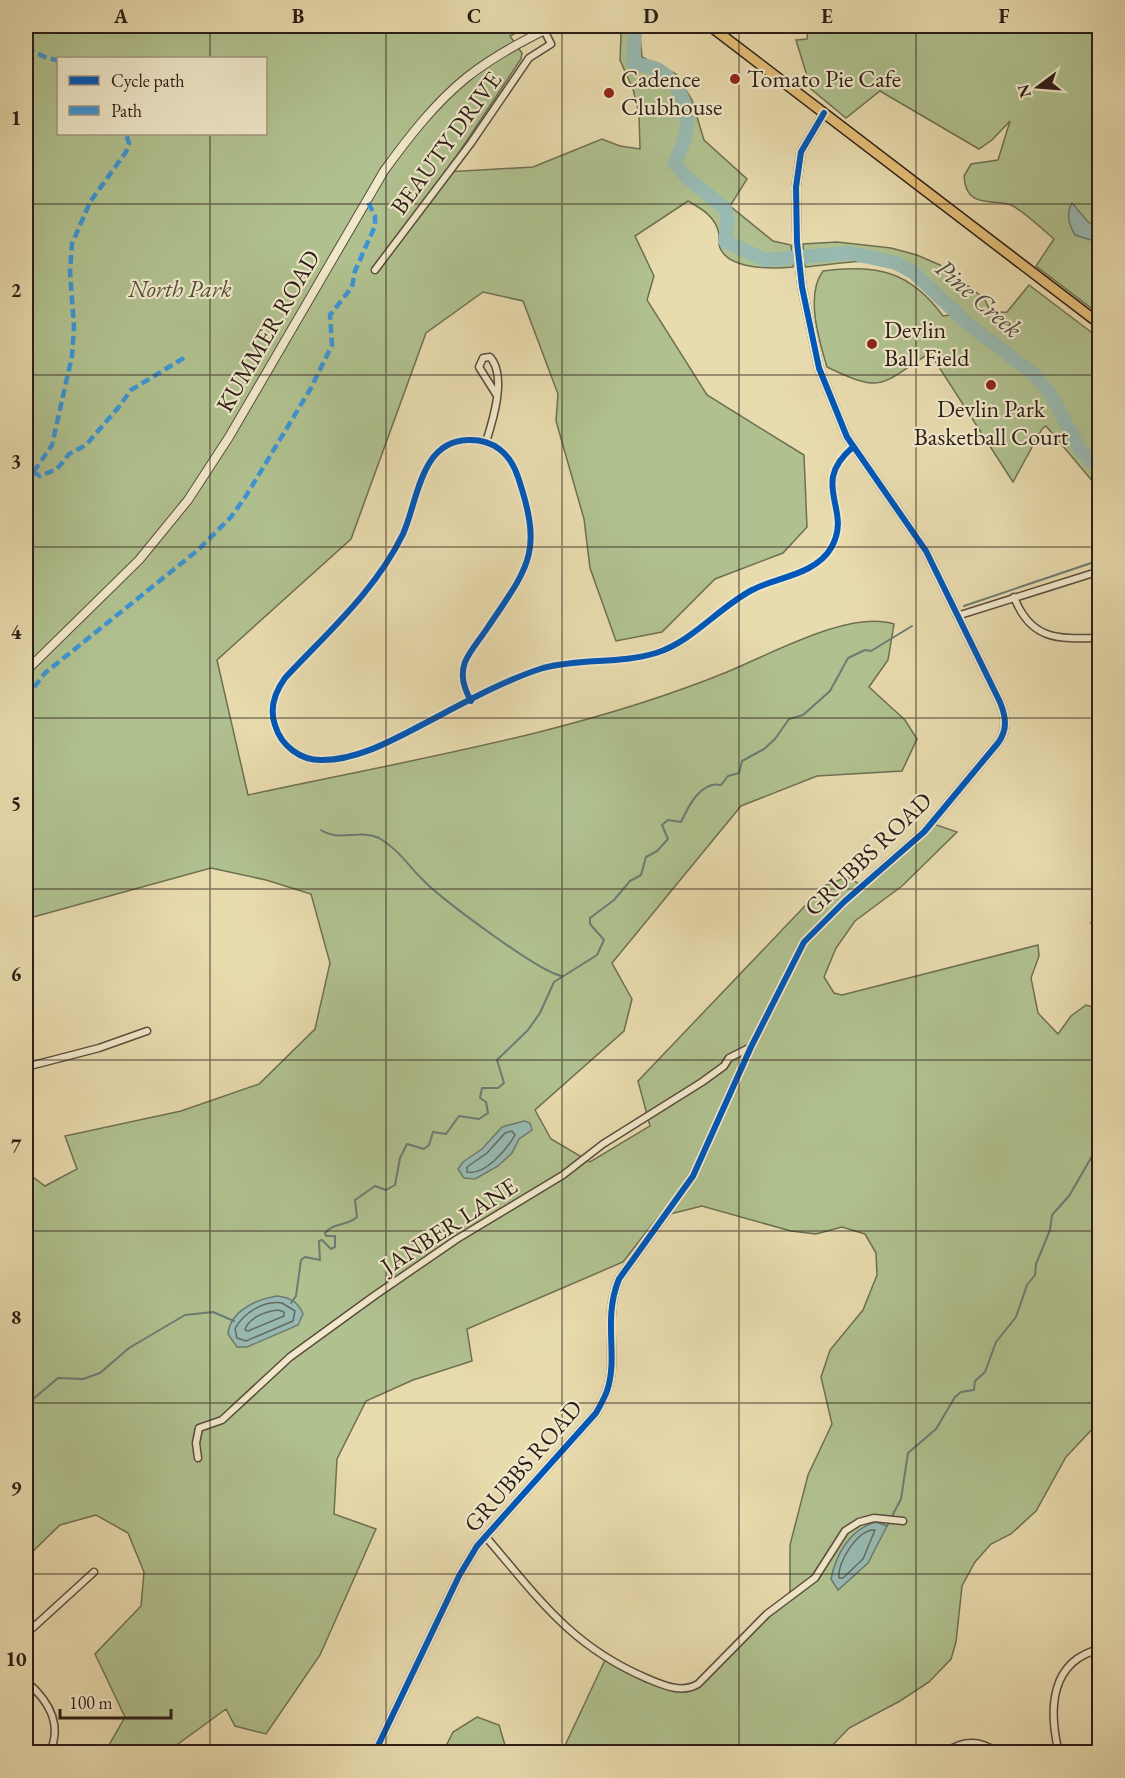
<svg xmlns="http://www.w3.org/2000/svg" width="1125" height="1778" font-family="'EB Garamond',serif">
<style>
.green{fill:#b0c18f;stroke:#6e6f53;stroke-width:1.5;fill-rule:evenodd}
.water{fill:#98bab2;stroke:#6c7b74;stroke-width:1.5}
.lines{fill:none;stroke-linecap:round;stroke-linejoin:round}
.shore{stroke:#626c64;stroke-width:1.5}
.stream{stroke:#6c7b74;stroke-width:2}
.river{stroke:#98bab2;stroke-width:14}
.minor-casing{stroke:#5a4c3d;stroke-width:9}
.tertiary-casing{stroke:#5a4c3d;stroke-width:10}
.primary-casing{stroke:#2b1d17;stroke-width:12}
.minor{stroke:#f0e8ca;stroke-width:6}
.tertiary{stroke:#f0e8ca;stroke-width:8}
.primary{stroke:#e4be77;stroke-width:9}
.quiet{stroke:#3c94d4;stroke-width:4.5;stroke-dasharray:9 4.5;stroke-linecap:butt}
.cycleway-casing{stroke:#f0e8ca;stroke-width:10}
.cycleway{stroke:#0057b8;stroke-width:6}
.grid{fill:none;stroke:#2b1d17;stroke-width:1.5;stroke-opacity:0.55}
.poi-dot{fill:#8f2418;stroke:#f0e8ca;stroke-width:2}
.labels{text-anchor:middle;stroke-width:4.5;stroke-linejoin:round;paint-order:stroke}
.poi-label{font-size:24px;fill:#2b1d17;stroke:#f0e8ca;text-anchor:start}
.street-label{font-size:24px;fill:#2b1d17;stroke:#f0e8ca}
.park-label{font-size:24px;font-style:italic;fill:#534e3b;stroke:#f0e8ca}
.water-label{font-size:26px;font-style:italic;fill:#4c4c46;stroke:#f0e8ca}
.neatline{fill:none;stroke:#2b1d17;stroke-width:2}
.grid-label{font-size:20px;text-anchor:middle;font-weight:bold;fill:#2b1d17}
</style>
<rect width="100%" height="100%" fill="#e8dbae"/>
<filter id="stains"><feTurbulence type="fractalNoise" baseFrequency=".00333" numOctaves="4"/><feColorMatrix values="0 0 0 0 .2 0 0 0 0 .09 0 0 0 0 .02 0 0 0 .5 -.17"/></filter>
<radialGradient id="worn" r=".72"><stop offset=".6" stop-color="#630" stop-opacity="0"/><stop offset="1" stop-color="#630" stop-opacity=".3"/></radialGradient>
<g class="green">
<path d="M 26,26 L 529,26 L 510,36 L 522,53 L 521,59 L 446,172 L 533,167 L 602,139 L 620,146 L 640,149 L 639,114 L 633,89 L 620,60 L 621,35 L 617,26 L 639,26 L 642,57 L 676,74 L 692,100 L 704,140 L 747,179 L 730,206 L 773,241 L 791,245 L 793,267 C 773,269 729,270 720,248 C 718,244 719,238 719,234 C 716,217 702,209 688,201 L 635,236 L 654,276 L 647,300 L 707,395 L 804,455 L 807,527 L 783,553 L 715,579 L 662,632 L 616,641 L 590,568 L 584,519 L 556,421 L 558,394 L 523,301 L 483,292 L 426,333 L 351,539 L 217,660 L 248,795 C 409,760 575,734 727,672 C 771,654 849,610 894,624 L 888,660 L 869,687 L 905,720 L 917,739 L 902,771 L 817,776 L 741,806 L 612,963 L 632,999 L 624,1031 L 535,1110 L 551,1139 L 590,1162 L 650,1126 L 638,1081 L 824,886 L 847,877 L 863,886 L 931,823 L 957,832 L 902,886 L 855,921 L 836,948 L 824,977 L 834,993 L 842,995 L 1038,945 L 1039,956 L 1031,978 L 1038,1013 L 1058,1034 L 1071,1016 L 1086,1005 L 1099,1009 L 1099,1422 L 1066,1457 L 1036,1511 L 1011,1534 L 991,1544 L 975,1562 L 962,1586 L 956,1642 L 951,1659 L 929,1682 L 900,1701 L 849,1728 L 826,1752 L 562,1752 L 606,1658 L 652,1681 L 690,1688 L 735,1645 L 790,1597 L 790,1545 L 808,1475 L 832,1424 L 821,1377 L 830,1350 L 863,1310 L 877,1275 L 876,1253 L 865,1234 L 842,1227 L 816,1234 L 791,1231 L 702,1206 L 658,1217 L 623,1262 L 467,1329 L 472,1361 L 413,1380 L 366,1401 L 337,1459 L 334,1514 L 376,1529 L 320,1655 L 266,1734 L 235,1726 L 226,1709 L 167,1752 L 105,1752 L 125,1717 L 95,1654 L 141,1606 L 144,1572 L 128,1533 L 96,1515 L 60,1525 L 26,1558 L 26,1172 L 45,1186 L 77,1169 L 65,1136 L 181,1111 L 259,1084 L 315,1029 L 330,963 L 311,894 L 266,880 L 211,868 L 26,919 ZM 58,58 L 266,58 L 266,134 L 58,134 Z"/>
<path d="M 808,26 L 1099,26 L 1099,314 L 1036,266 L 1054,239 C 1041,228 1028,215 1013,206 C 996,197 966,212 964,176 L 971,164 L 998,160 L 1010,121 L 992,140 L 979,149 L 880,91 L 846,118 L 811,89 L 796,40 L 807,39 Z"/>
<path d="M 837,242 L 891,248 L 917,255 L 940,265 L 985,299 C 988,311 995,313 1007,312 L 1029,285 L 1099,338 L 1099,430 L 1094,425 L 1099,437 L 1099,489 L 1046,426 L 1042,429 L 1013,482 L 930,353 C 880,384 885,395 827,367 C 819,340 805,295 823,271 C 877,264 910,271 943,316 L 951,315 C 900,249 881,259 805,267 L 803,244 Z"/>
<path d="M 477,1717 L 499,1725 L 507,1752 L 443,1752 L 453,1732 Z"/>
</g>
<g class="water">
<path d="M 1072,203 L 1088,222 L 1099,228 L 1096,238 L 1091,240 L 1075,235 C 1069,225 1066,213 1072,203 Z"/>
<path d="M 524,1121 L 530,1123 L 532,1130 L 519,1139 L 512,1153 L 498,1166 L 475,1179 L 464,1178 L 458,1169 L 463,1162 L 482,1149 L 502,1127 Z"/>
<path d="M 277,1296 C 289,1297 299,1303 303,1314 L 298,1325 L 247,1347 L 237,1347 L 228,1334 C 230,1311 257,1299 277,1296 Z"/>
<path d="M 876,1522 L 887,1526 L 868,1563 L 838,1590 L 831,1579 C 836,1554 850,1529 876,1522 Z"/>
</g>
<g class="lines">
<g class="shore">
<path d="M 512,1131 L 515,1135 C 507,1149 485,1176 467,1172 L 467,1167 L 487,1153 L 505,1133 Z"/>
<path d="M 282,1303 L 295,1311 L 293,1321 L 246,1341 L 237,1338 L 235,1329 C 243,1313 264,1300 282,1303 Z"/>
<path d="M 278,1310 L 284,1312 L 284,1316 L 248,1331 L 245,1330 C 248,1318 266,1311 278,1310 Z"/>
<path d="M 875,1530 L 863,1559 L 843,1578 L 839,1578 C 837,1562 858,1529 875,1530 Z"/>
</g>
<g class="stream">
<path d="M 964,606 L 1100,560"/>
<path d="M 321,830 C 339,842 360,829 379,838 C 397,848 408,865 422,879 C 440,898 540,973 562,976"/>
<path d="M 291,1303 L 296,1296 L 301,1260 L 305,1257 L 320,1260 L 319,1241 L 322,1240 L 331,1249 L 335,1247 L 335,1236 L 326,1236 L 325,1233 C 334,1222 348,1226 357,1217 L 355,1200 L 375,1186 L 386,1190 L 395,1185 L 400,1158 L 407,1144 L 424,1149 L 429,1145 L 433,1132 L 446,1134 L 459,1116 L 479,1119 L 488,1113 L 486,1102 L 480,1098 L 482,1088 L 498,1088 L 504,1083 L 497,1060 L 528,1030 L 540,1013 L 554,982 L 597,955 L 604,940 L 590,924 L 590,918 L 614,900 L 630,881 L 641,875 L 646,857 L 657,851 L 668,839 L 662,825 L 668,820 L 681,822 C 688,807 701,780 721,785 L 728,776 L 739,773 L 742,761 L 764,749 L 775,739 L 789,719 L 803,715 L 830,691 L 848,658 L 865,650 L 871,651 L 912,626"/>
<path d="M 26,1414 L 32,1400 L 58,1378 L 83,1379 L 100,1373 L 129,1348 L 185,1315 L 213,1312 L 234,1321"/>
<path d="M 887,1526 L 901,1499 L 908,1453 L 936,1429 L 955,1397 L 961,1392 L 974,1390 L 975,1381 L 985,1372 L 996,1342 L 1016,1317 L 1027,1285 L 1035,1275 L 1036,1264 L 1050,1230 L 1052,1215 L 1069,1196 L 1091,1158 L 1100,1150"/>
</g>
<path class="river" d="M 633,26 L 635,34 L 633,62 C 641,66 652,66 659,70 C 682,86 691,110 685,137 C 683,147 677,154 675,164 L 687,178 L 725,208 L 728,221 L 725,241 L 765,260 L 850,253 L 896,263 L 913,272 L 968,324 L 1035,375 L 1051,395 L 1081,451 L 1100,470"/>
<g class="minor-casing">
<g id="minor">
<path d="M 375,270 L 471,143 L 529,58 L 551,44 L 544,30"/>
<path d="M 486,442 C 493,420 507,376 490,357 L 483,358 L 479,367 L 496,394"/>
<path d="M 1014,597 C 1031,641 1059,639 1100,638"/>
<path d="M 957,616 L 1100,571"/>
<path d="M 471,701 C 464,688 460,676 465,662 C 470,650 481,638 488,627 C 530,565 543,552 518,477 C 510,453 493,439 468,440 C 420,441 418,501 403,534 C 376,590 327,633 285,678 C 275,692 269,708 275,725 C 281,746 301,761 323,760 C 355,760 387,743 414,729 C 455,708 499,682 543,668 C 580,658 620,664 656,653 C 693,641 718,608 752,590 C 777,577 815,575 831,548 C 854,509 808,485 853,447"/>
<path d="M 1095,923 L 1100,924"/>
<path d="M 26,1067 L 99,1048 L 147,1031"/>
<path d="M 198,1458 L 196,1443 L 199,1428 L 222,1420 L 290,1357 L 374,1296 L 457,1239 L 563,1175 L 603,1144 L 702,1082 L 724,1066 L 729,1058 L 751,1047"/>
<path d="M 485,1536 C 537,1596 569,1645 646,1678 C 663,1685 681,1694 698,1684 L 767,1614 L 815,1578 L 845,1531 L 859,1522 L 874,1518 L 903,1521"/>
<path d="M 26,1634 L 94,1572"/>
<path d="M 26,1681 C 48,1700 63,1723 50,1752"/>
<path d="M 1058,1749 C 1049,1709 1050,1661 1100,1649"/>
<path d="M 946,1752 C 963,1740 980,1740 997,1752"/>
</g>
</g>
<g class="tertiary-casing">
<g id="tertiary">
<path d="M 26,671 L 139,560 L 188,500 L 229,437 L 384,171 C 408,138 434,104 466,78 C 492,57 524,40 553,26"/>
<path d="M 375,1752 L 459,1576 L 477,1546 L 596,1413 C 600,1406 604,1399 607,1391 C 619,1355 602,1321 619,1279 L 693,1176 L 751,1047 L 804,942 L 845,901 L 924,832 L 998,743 C 1008,729 1006,717 1000,702 L 926,551 L 847,437 L 819,368 L 802,287 L 797,242 L 796,187 L 801,152 L 824,113"/>
</g>
</g>
<g class="primary-casing">
<path id="primary" d="M 710,26 L 1100,324"/>
</g>
<use href="#minor" class="minor"/>
<use href="#tertiary" class="tertiary"/>
<use href="#primary" class="primary"/>
<g class="quiet">
<path d="M 26,48 L 47,58 L 58,60"/>
<path d="M 33,472 L 40,476 L 57,469 L 69,454 L 86,445 L 118,408 L 131,390 L 187,356"/>
<path d="M 26,483 L 52,445 L 72,356 L 74,327 L 70,272 L 72,244 L 90,202 L 126,152 L 129,143 L 126,134"/>
<path d="M 26,698 L 45,673 L 198,550 L 231,517 L 246,496 L 311,388 L 332,345 L 330,315 L 352,287 L 355,271 L 375,226 L 375,216 L 367,200"/>
</g>
<g class="cycleway-casing">
<g id="cycleway">
<path d="M 471,701 C 464,688 460,676 465,662 C 470,650 481,638 488,627 C 530,565 543,552 518,477 C 510,453 493,439 468,440 C 420,441 418,501 403,534 C 376,590 327,633 285,678 C 275,692 269,708 275,725 C 281,746 301,761 323,760 C 355,760 387,743 414,729 C 455,708 499,682 543,668 C 580,658 620,664 656,653 C 693,641 718,608 752,590 C 777,577 815,575 831,548 C 854,509 808,485 853,447"/>
<path d="M 375,1752 L 459,1576 L 477,1546 L 596,1413 C 600,1406 604,1399 607,1391 C 619,1355 602,1321 619,1279 L 693,1176 L 751,1047 L 804,942 L 845,901 L 924,832 L 998,743 C 1008,729 1006,717 1000,702 L 926,551 L 847,437 L 819,368 L 802,287 L 797,242 L 796,187 L 801,152 L 824,113"/>
</g>
</g>
<use href="#cycleway" class="cycleway"/>
</g>
<path class="grid" d="M 210,26 L 210,58M 386,26 L 386,1752M 562,26 L 562,1752M 739,26 L 739,1752M 916,26 L 916,1752M 210,134 L 210,1752M 26,204 L 1100,204M 26,375 L 1100,375M 26,547 L 1100,547M 26,718 L 1100,718M 26,889 L 1100,889M 26,1060 L 1100,1060M 26,1231 L 1100,1231M 26,1403 L 1100,1403M 26,1574 L 1100,1574"/>
<g class="poi-dot">
<circle cx="735" cy="79" r="6"/>
<circle cx="609" cy="93" r="6"/>
<circle cx="872" cy="344" r="6"/>
<circle cx="991" cy="385" r="6"/>
</g>
<g class="labels">
<g class="poi-label">
<text x="621" y="87">Cadence<tspan x="621" dy="28">Clubhouse</tspan></text>
<text x="747" y="87">Tomato Pie Cafe</text>
<text x="884" y="338">Devlin<tspan x="884" dy="28">Ball Field</tspan></text>
<text x="991" y="417" text-anchor="middle">Devlin Park<tspan x="991" dy="28">Basketball Court</tspan></text>
</g>
<g class="street-label">
<text transform="translate(446 143) rotate(-54)" y="8">BEAUTY DRIVE</text>
<text transform="translate(268 331) rotate(-60)" y="8">KUMMER ROAD</text>
<text transform="translate(868 854) rotate(-44)" y="8">GRUBBS ROAD</text>
<text transform="translate(449 1226) rotate(-33)" y="8">JANBER LANE</text>
<text transform="translate(523 1466) rotate(-49)" y="8">GRUBBS ROAD</text>
</g>
<g class="park-label">
<text x="180" y="297">North Park</text>
</g>
<g class="water-label">
<text transform="translate(979 298) rotate(41)" y="9">Pine Creek</text>
</g>
</g>
<rect width="1125" height="1778" fill="none" stroke="#e8dbae" stroke-width="66"/>
<rect x="57" y="57" width="210" height="78" fill="#f0e8ca" stroke="#a19782" stroke-width="1.5"/>
<rect x="69" y="76" width="30" height="9" fill="#0057b8" stroke="#a19782" stroke-width="1.5"/>
<text x="111" y="87" font-size="18" fill="#2b1d17">Cycle path</text>
<rect x="69" y="106" width="30" height="9" fill="#3c94d4" stroke="#a19782" stroke-width="1.5"/>
<text x="111" y="117" font-size="18" fill="#2b1d17">Path</text>
<g transform="translate(1038 87) rotate(254)" stroke="#f0e8ca" stroke-width="4.5" paint-order="stroke">
<path d="M0-4.5L10 22L0 15L-10 22Z" fill="#2b1d17"/>
<text y="-9" font-size="16" font-weight="bold" text-anchor="middle" fill="#2b1d17">N</text>
</g>
<path d="M60 1709v9h111v-9" fill="none" stroke="#2b1d17" stroke-width="3"/>
<text x="69" y="1709" font-size="18" fill="#2b1d17" stroke="#f0e8ca" stroke-width="4.5" paint-order="stroke">100 m</text>
<rect x="33" y="33" width="1059" height="1712" class="neatline"/>
<g class="grid-label">
<text x="121" y="23">A</text>
<text x="298" y="23">B</text>
<text x="474" y="23">C</text>
<text x="651" y="23">D</text>
<text x="827" y="23">E</text>
<text x="1004" y="23">F</text>
<text x="16" y="125">1</text>
<text x="16" y="297">2</text>
<text x="16" y="468">3</text>
<text x="16" y="639">4</text>
<text x="16" y="810">5</text>
<text x="16" y="981">6</text>
<text x="16" y="1153">7</text>
<text x="16" y="1324">8</text>
<text x="16" y="1495">9</text>
<text x="16" y="1666">10</text>
</g>
<rect width="100%" height="100%" filter="url(#stains)"/>
<rect width="100%" height="100%" fill="url(#worn)"/>
</svg>
